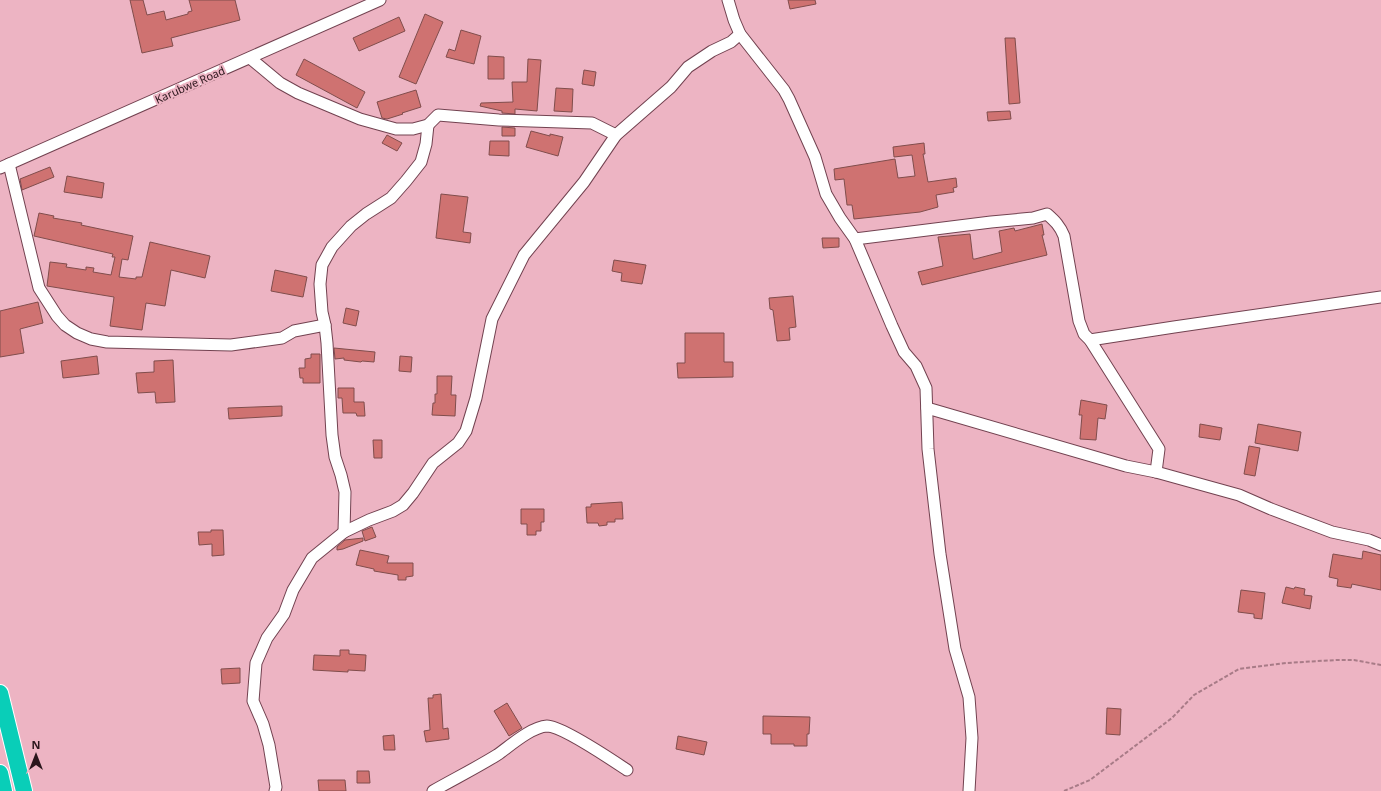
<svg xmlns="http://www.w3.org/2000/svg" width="1381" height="791" font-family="'Noto Sans',sans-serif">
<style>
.building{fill:#cf7271;stroke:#804d4c}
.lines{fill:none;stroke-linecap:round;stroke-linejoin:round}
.minor-casing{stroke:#724250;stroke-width:13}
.highway-casing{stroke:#fff;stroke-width:18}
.path{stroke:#a87b87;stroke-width:2;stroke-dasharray:4 2;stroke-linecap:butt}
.minor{stroke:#fff;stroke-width:11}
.highway{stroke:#09ceb8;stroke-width:16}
.labels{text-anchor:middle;stroke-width:4;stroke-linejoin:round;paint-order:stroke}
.street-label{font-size:11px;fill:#2b161c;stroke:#edb4c3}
</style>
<rect width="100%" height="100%" fill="#edb4c3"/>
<g class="building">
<path d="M 130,0 L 143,0 L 147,15 L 164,11 L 166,20 L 188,14 L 188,12 L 192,11 L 189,0 L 235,0 L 240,20 L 171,38 L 173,46 L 142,53 Z"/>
<path d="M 788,0 L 815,0 L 816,4 L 790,9 Z"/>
<path d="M 425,14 L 443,22 L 416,84 L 399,77 Z"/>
<path d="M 399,17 L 405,31 L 359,51 L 353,38 Z"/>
<path d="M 461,30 L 481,36 L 474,64 L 446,57 L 449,49 L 455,51 Z"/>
<path d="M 1005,38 L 1015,38 L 1020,103 L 1009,104 Z"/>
<path d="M 488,56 L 504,57 L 504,79 L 488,79 Z"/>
<path d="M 304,59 L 365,92 L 357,108 L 296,75 Z"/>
<path d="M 528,59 L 541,60 L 537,111 L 515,109 L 515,114 L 502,113 L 502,111 L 480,106 L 481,103 L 513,102 L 512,82 L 527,82 Z"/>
<path d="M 584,70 L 596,72 L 594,86 L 582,84 Z"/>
<path d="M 556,88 L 573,89 L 572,112 L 554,111 Z"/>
<path d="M 416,90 L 421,107 L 402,113 L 403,114 L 387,119 L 382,118 L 377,102 Z"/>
<path d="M 1010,111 L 1011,119 L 988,121 L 987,112 Z"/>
<path d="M 502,127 L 515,128 L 515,136 L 502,136 Z"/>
<path d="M 531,131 L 550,136 L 550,134 L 563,137 L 558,156 L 526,147 Z"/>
<path d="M 387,135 L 402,143 L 397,151 L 382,143 Z"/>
<path d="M 490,141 L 509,141 L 509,156 L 489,155 Z"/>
<path d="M 924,143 L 925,154 L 923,154 L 928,182 L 956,178 L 957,187 L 953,188 L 954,192 L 936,195 L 938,207 L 920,212 L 854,219 L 852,205 L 847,205 L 844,179 L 835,180 L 834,169 L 895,159 L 898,178 L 915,176 L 912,155 L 894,157 L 893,147 Z"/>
<path d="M 50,167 L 54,177 L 22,190 L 20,179 Z"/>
<path d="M 67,176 L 104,183 L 102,198 L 64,192 Z"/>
<path d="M 441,194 L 468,197 L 463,232 L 471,233 L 470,243 L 436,238 Z"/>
<path d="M 39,213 L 54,216 L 53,218 L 82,223 L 81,225 L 133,236 L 128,260 L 122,259 L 119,277 L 136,279 L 136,277 L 142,277 L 150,242 L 210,256 L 205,278 L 171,270 L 165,306 L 146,303 L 142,330 L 110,326 L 114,297 L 47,286 L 50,262 L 67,264 L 66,267 L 86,270 L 86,267 L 94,268 L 93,272 L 111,275 L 115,257 L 112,257 L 113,254 L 34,236 Z"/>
<path d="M 1042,224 L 1044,235 L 1042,235 L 1047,255 L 922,285 L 918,272 L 943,266 L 938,237 L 970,234 L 973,259 L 975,259 L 1002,252 L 999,231 L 1014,228 L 1015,231 Z"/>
<path d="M 822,238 L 839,238 L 839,247 L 823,248 Z"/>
<path d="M 614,260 L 646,265 L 642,284 L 621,281 L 622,273 L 612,271 Z"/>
<path d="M 275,270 L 307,277 L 303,297 L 271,291 Z"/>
<path d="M 793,296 L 796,327 L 789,328 L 790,340 L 777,341 L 773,310 L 770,309 L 769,298 Z"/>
<path d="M 38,302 L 43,323 L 20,329 L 24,353 L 0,357 L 0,311 Z"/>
<path d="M 346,308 L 359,311 L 356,326 L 343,323 Z"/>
<path d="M 685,333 L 724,333 L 724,362 L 733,362 L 733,377 L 678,378 L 677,363 L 685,363 Z"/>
<path d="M 334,348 L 375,352 L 374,362 L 362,361 L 361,362 L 344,360 L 344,358 L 335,359 Z"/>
<path d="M 311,354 L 320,354 L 320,383 L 303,383 L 303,378 L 300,378 L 299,368 L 305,368 L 305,359 L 311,358 Z"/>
<path d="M 97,356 L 99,374 L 63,378 L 61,361 Z"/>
<path d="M 400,356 L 412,357 L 411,372 L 399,371 Z"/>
<path d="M 173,360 L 175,402 L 156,403 L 155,392 L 138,393 L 136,373 L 154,372 L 154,361 Z"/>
<path d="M 437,376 L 452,376 L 451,395 L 456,395 L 455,416 L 432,415 L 433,403 L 435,403 L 435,394 L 437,394 Z"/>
<path d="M 338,388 L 354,388 L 354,402 L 364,402 L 365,416 L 357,416 L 356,413 L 343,413 L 342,398 L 338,398 Z"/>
<path d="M 1081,400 L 1107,405 L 1105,419 L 1098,418 L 1096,440 L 1080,439 L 1082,415 L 1079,415 Z"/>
<path d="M 282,406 L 282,416 L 229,419 L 228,408 Z"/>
<path d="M 1200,424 L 1222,428 L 1220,440 L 1199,437 Z"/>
<path d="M 1258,424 L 1301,432 L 1298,451 L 1255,443 Z"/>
<path d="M 373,440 L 382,440 L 382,458 L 374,458 Z"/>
<path d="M 1249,446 L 1260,448 L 1255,476 L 1244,474 Z"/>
<path d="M 622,502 L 623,519 L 615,519 L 615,522 L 607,522 L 607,525 L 599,526 L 598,523 L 587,523 L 586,507 L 591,507 L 591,504 Z"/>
<path d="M 521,509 L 544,509 L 544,522 L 541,522 L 541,531 L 536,531 L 536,535 L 527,535 L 527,524 L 521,524 Z"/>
<path d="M 372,527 L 376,537 L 365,541 L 362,531 Z"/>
<path d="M 211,530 L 223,530 L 224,555 L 212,556 L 212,544 L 199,545 L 198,532 L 211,532 Z"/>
<path d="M 363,538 L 363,541 L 343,549 L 337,550 L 337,547 L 345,540 Z"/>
<path d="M 360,550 L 389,556 L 387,563 L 413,563 L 413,576 L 406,577 L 406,580 L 398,580 L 398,575 L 374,571 L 374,569 L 356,565 Z"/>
<path d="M 1363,551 L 1381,555 L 1381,590 L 1352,584 L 1351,588 L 1337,586 L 1338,579 L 1329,577 L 1333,554 L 1362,559 Z"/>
<path d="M 1286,587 L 1294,589 L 1295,587 L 1305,589 L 1304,595 L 1312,596 L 1310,609 L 1282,603 Z"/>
<path d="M 1241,590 L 1265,593 L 1262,619 L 1254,618 L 1254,614 L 1238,612 Z"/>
<path d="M 340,650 L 349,650 L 349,654 L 366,655 L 365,671 L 348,670 L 348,672 L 313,670 L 314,655 L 340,656 Z"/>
<path d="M 240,668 L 240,683 L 222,684 L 221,669 Z"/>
<path d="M 441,694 L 443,729 L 448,728 L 449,739 L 426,742 L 424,731 L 430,730 L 428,698 L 433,698 L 433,695 Z"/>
<path d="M 507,703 L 522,728 L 509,736 L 494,711 Z"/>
<path d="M 1107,708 L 1121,709 L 1120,735 L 1106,734 Z"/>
<path d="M 763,716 L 810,717 L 809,734 L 807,734 L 807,746 L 794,746 L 794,744 L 771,744 L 771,734 L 763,734 Z"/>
<path d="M 394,735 L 395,750 L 384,750 L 383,736 Z"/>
<path d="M 678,736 L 707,742 L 704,755 L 676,749 Z"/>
<path d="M 357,771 L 369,771 L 370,783 L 357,783 Z"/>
<path d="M 318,780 L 345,780 L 346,791 L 319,791 Z"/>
</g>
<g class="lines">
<g class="minor-casing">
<g id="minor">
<path d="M 728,0 L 734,20 L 740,34 L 784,90 L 789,99 L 815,157 L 826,194 L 840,218 L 855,239 L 892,326 L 904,352 L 916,366 L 926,388 L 928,449 L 940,554 L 955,649 L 969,697 L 972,738 L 969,791"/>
<path d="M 250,58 L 280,83 L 298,93 L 360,119 L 396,129 L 413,129 L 428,125 L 438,115 L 499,120 L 592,123 L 616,135"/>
<path d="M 9,164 L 39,288 L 57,316 L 65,325 L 77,333 L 91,339 L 107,342 L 231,345 L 282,338 L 294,331 L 325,325"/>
<path d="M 0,168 L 380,0"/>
<path d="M 855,239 L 991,222 L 1033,218 L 1047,214 C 1055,221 1060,226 1064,236 L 1079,321 L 1084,334 L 1090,340 L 1159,449 L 1156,472"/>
<path d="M 1090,340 L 1174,327 L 1381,297"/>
<path d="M 927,408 L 1126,466 L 1156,472 L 1239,495 L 1271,509 L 1332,532 L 1369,540 L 1381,545"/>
<path d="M 344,532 L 345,492 L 341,475 L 335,457 L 332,435 L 327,343 L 325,325 L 322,312 L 320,284 L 322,265 L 332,247 L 351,226 L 366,214 L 391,198 L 406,181 L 421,162 L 426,144 L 428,125"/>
<path d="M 275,791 L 276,787 L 269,745 L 263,724 L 253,701 L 256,663 L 267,638 L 284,614 L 293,590 L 312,558 L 344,532 L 369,520 L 393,511 L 403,505 L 413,493 L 433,463 L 458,443 L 466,431 L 476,398 L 492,319 L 524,255 L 584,182 L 616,135 L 671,87 L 688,67 L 712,51 L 731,42 L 740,34"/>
<path d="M 433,791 C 454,779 476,768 497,755 C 510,746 531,727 547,726 C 562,726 612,760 627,770"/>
</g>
</g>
<g class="highway-casing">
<g id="highway">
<path d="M 0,693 L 24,791"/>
<path d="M 0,773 L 4,791"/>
</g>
</g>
<path class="path" d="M 1064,791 L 1090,780 L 1172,718 L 1194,695 L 1239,669 L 1286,663 L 1336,660 L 1354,660 L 1381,665"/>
<use href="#minor" class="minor"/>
<use href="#highway" class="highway"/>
</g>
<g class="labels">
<g class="street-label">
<text transform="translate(190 85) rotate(-24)" y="4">Karubwe Road</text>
</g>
</g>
<g transform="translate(36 755)" stroke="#edb4c3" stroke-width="3" paint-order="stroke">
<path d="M0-3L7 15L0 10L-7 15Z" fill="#2b161c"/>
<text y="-6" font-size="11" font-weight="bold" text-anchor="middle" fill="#2b161c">N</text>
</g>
</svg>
